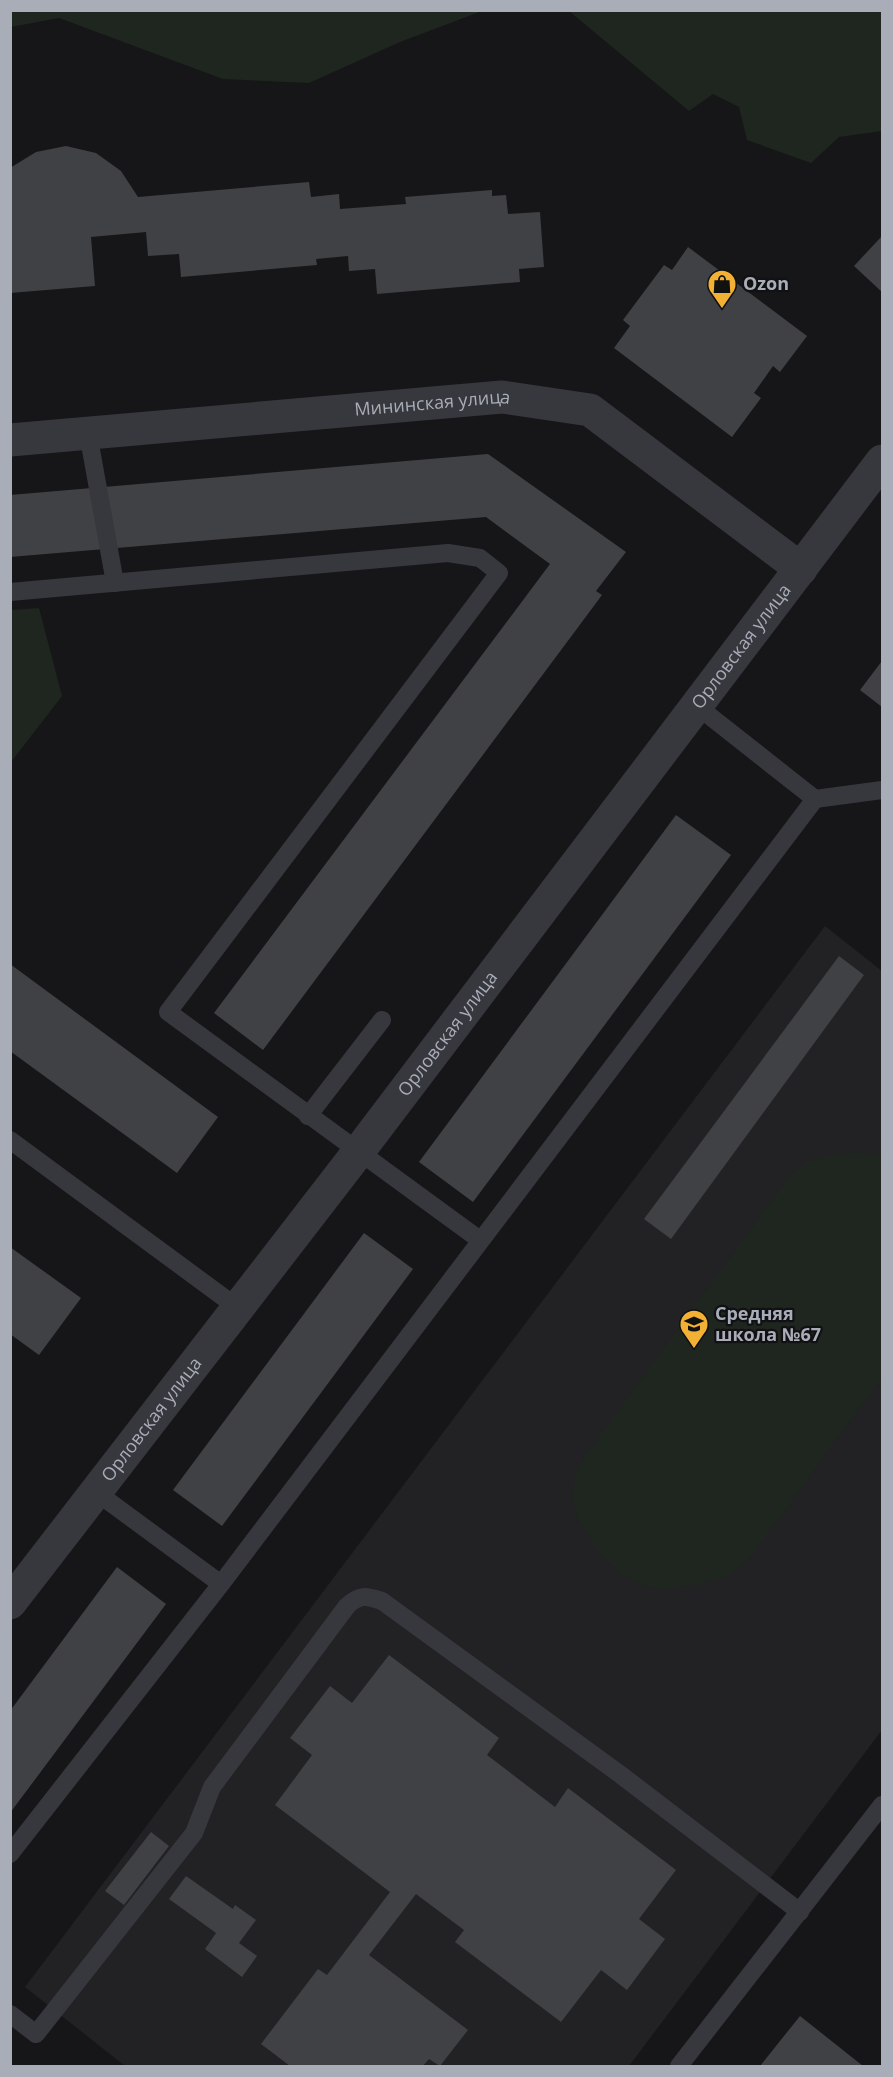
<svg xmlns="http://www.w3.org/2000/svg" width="893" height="2077" font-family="'Open Sans',sans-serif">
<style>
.built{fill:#222225}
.green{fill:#1e261f}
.building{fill:#404145}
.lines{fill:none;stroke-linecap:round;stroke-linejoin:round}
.service{stroke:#37383d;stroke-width:18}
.minor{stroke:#37383d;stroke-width:33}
.labels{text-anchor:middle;stroke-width:4.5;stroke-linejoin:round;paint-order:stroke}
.poi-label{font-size:18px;font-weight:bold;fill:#a8adb8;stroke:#111113;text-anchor:start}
.street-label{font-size:18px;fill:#a8adb8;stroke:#111113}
</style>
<rect width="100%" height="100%" fill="#161618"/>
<path class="built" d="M 825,926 L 882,971 L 882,1730 L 629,2066 L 125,2066 L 25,1987 Z"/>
<g class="green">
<path d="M 11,10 L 482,10 L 482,11 L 400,42 L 309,83 L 223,79 L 59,18 L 11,27 Z"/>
<path d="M 569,11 L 882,11 L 882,131 L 839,137 L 811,163 L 747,140 L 739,107 L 713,94 L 689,111 Z"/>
<path d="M 39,608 L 62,696 L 11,762 L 11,610 Z"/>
<path d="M 853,1152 L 869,1154 L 882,1158 L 882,1377 L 750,1558 C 743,1563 736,1571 728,1575 C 711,1584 670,1591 651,1587 C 628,1582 606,1562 593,1543 C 572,1511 569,1504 578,1466 L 787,1180 C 812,1154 820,1159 853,1152 Z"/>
</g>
<g class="building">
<path d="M 66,146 L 96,153 L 121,171 L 138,197 L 309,182 L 311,197 L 339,194 L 340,209 L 406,204 L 405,197 L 492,190 L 492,196 L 506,195 L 508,214 L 540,212 L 544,267 L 519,269 L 520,282 L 377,294 L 375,269 L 349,271 L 348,256 L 316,259 L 317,265 L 181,277 L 179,254 L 148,256 L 146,232 L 91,237 L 95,286 L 10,293 L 10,168 L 36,152 Z"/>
<path d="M 882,236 L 882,292 L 854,266 Z"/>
<path d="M 688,247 L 807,336 L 780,372 L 773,366 L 754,393 L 761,398 L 732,437 L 614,348 L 630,326 L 623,320 L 664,265 L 672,270 Z"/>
<path d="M 488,454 L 626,552 L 596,591 L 602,595 L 576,630 L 263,1050 L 214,1013 L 550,564 L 486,517 L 10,557 L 10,495 Z"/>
<path d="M 882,661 L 882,707 L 860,690 Z"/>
<path d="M 676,815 L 731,855 L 473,1202 L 419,1162 Z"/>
<path d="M 839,956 L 864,975 L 671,1239 L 644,1219 Z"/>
<path d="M 10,964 L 218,1117 L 177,1173 L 10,1051 Z"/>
<path d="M 364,1233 L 413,1269 L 222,1526 L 173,1490 Z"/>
<path d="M 10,1247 L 81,1298 L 39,1355 L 10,1334 Z"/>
<path d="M 117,1567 L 166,1604 L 10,1813 L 10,1711 Z"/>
<path d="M 389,1655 L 499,1738 L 487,1755 L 555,1807 L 568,1788 L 676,1870 L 639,1919 L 665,1939 L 627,1990 L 601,1970 L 561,2022 L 455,1942 L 464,1930 L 416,1894 L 369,1955 L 468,2030 L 440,2066 L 429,2059 L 423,2066 L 290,2066 L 261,2044 L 318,1969 L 327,1975 L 390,1892 L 275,1805 L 312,1755 L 290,1738 L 330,1686 L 352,1703 Z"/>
<path d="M 151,1832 L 169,1846 L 124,1905 L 105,1891 Z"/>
<path d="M 186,1876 L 233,1909 L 235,1905 L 256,1920 L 239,1943 L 257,1956 L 242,1977 L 205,1949 L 216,1933 L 169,1899 Z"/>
<path d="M 800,2016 L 863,2066 L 760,2066 Z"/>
</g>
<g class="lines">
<g class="service">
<path d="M 88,433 L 115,583"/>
<path d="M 10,592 L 448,553 L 480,558 L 499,573 L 168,1012 L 480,1240"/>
<path d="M 697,706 L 815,799 L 882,790"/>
<path d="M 308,1116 L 382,1020"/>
<path d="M 10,1140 L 238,1308"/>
<path d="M 96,1492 L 221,1584"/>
<path d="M 10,1854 L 221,1584 L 815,799"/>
<path d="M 10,2014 L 36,2034 L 194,1833 L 212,1787 L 347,1606 C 360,1594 366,1596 382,1601 L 621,1775 L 800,1912"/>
<path d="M 679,2066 L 882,1805"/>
</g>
<g class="minor">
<path id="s1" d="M 10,440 L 502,397 L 590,410 L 801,569"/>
<path id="s2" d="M 10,1603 L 359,1151 L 882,461"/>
</g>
</g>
<defs>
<g id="shop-pin" transform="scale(1.5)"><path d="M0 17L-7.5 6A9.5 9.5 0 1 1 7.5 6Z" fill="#f2b134" stroke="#111113"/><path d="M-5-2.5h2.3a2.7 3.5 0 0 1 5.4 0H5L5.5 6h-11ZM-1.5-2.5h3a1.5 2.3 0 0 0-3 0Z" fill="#111"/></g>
<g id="school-pin" transform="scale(1.5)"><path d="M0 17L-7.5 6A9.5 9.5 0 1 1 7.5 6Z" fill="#f2b134" stroke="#111113"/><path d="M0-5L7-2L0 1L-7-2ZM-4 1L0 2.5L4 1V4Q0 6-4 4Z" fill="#111"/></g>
</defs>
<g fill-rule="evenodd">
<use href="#shop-pin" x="722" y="284"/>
<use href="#school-pin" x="694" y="1324"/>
</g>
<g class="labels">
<g class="poi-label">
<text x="743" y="290">Ozon</text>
<text x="715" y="1320">Средняя<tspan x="715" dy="21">школа №67</tspan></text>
</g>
<g class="street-label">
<text dy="6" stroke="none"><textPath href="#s1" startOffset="424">Мининская улица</textPath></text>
<text dy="6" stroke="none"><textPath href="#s2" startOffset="1204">Орловская улица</textPath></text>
<text dy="6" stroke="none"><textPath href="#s2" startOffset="718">Орловская улица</textPath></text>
<text dy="6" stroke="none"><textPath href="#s2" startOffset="232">Орловская улица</textPath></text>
</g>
</g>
<rect width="893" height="2077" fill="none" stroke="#a8adb8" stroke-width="24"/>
</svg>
